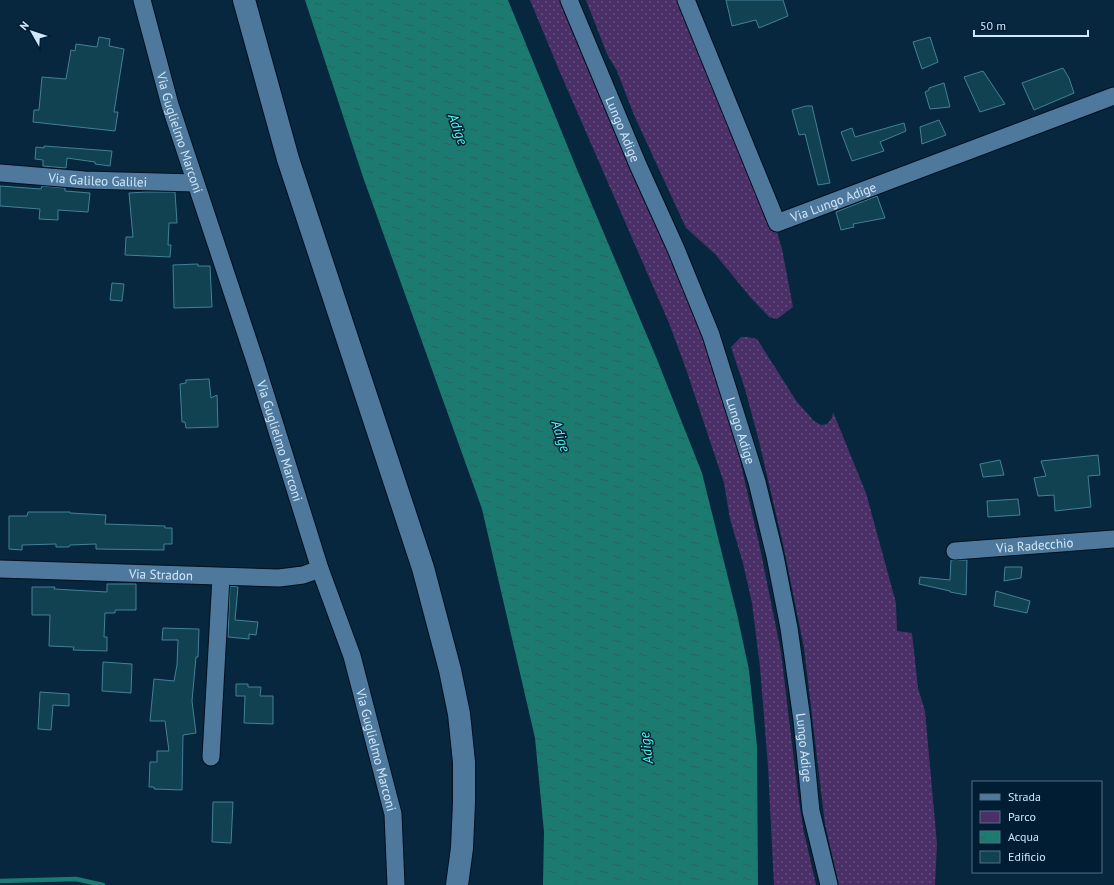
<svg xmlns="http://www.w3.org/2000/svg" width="1114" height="885" font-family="'PT Sans',sans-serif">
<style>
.green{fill:url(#green-dots)}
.water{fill:url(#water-ripples)}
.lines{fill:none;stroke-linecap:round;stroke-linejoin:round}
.stream{stroke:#1c7b71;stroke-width:4.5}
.building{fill:#114252;stroke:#448097}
.street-casing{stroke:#000f1e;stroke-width:19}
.secondary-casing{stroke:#000f1e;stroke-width:24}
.street{stroke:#4f799c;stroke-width:17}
.secondary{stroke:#4f799c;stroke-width:22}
.labels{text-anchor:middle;stroke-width:3;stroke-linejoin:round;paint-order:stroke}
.street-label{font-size:13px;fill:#d0e7fa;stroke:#001d33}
.water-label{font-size:14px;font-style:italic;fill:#54fbe8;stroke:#001d33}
</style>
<defs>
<pattern id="green-dots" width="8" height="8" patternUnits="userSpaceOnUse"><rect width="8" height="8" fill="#4b3068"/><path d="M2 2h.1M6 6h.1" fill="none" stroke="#644e7e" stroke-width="1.8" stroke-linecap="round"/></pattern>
<pattern id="water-ripples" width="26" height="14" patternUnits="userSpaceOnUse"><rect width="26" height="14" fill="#1c7b71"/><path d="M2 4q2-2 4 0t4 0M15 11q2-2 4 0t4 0" fill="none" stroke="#2d605e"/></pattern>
</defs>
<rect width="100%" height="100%" fill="#06273e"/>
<g class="green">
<path d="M 530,0 L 561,0 L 689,300 L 723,395 L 737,447 L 760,548 L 781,652 L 798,794 L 803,828 L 816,885 L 774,885 L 768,766 L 760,667 L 752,603 L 743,563 L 730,519 L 724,483 L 686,369 L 669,323 L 559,70 Z"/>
<path d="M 586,0 L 681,0 L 772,215 L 782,249 L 793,307 L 777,319 L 769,317 L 751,298 L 715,254 L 686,228 L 634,115 L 617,71 L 607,54 Z"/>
<path d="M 741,337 L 748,337 L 757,339 L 797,402 L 814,421 L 821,425 L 827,424 L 832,418 L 833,412 L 866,493 L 896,603 L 897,631 L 912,633 L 918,688 L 925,711 L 937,844 L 935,885 L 839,885 L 825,824 L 804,648 L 783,544 L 759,441 L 745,389 L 731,347 Z"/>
</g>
<path class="water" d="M 305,0 L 508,0 L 576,167 L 656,357 L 702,473 L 737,614 L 749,670 L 757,746 L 758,885 L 543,885 L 544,832 L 535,738 L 482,509 L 363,177 Z"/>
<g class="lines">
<path class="stream" d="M 0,881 L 76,879 L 103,885"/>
</g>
<g class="building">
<path d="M 726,0 L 783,0 L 788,16 L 759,28 L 756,20 L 732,26 Z"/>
<path d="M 99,37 L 110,39 L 109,46 L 124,49 L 114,112 L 118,112 L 115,131 L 33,122 L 34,110 L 39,110 L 42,77 L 66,79 L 71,50 L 75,51 L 76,44 L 97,47 Z"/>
<path d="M 930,37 L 938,62 L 922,69 L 913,42 Z"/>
<path d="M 1063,68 L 1069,78 L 1074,93 L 1034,110 L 1022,83 Z"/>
<path d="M 983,71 L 1005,104 L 980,112 L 964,77 Z"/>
<path d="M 944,83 L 950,107 L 930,109 L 925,92 L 929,90 L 929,88 Z"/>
<path d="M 806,106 L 812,106 L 830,183 L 818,185 L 805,134 L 799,135 L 792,110 Z"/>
<path d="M 939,120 L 946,135 L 922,144 L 920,127 Z"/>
<path d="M 904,123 L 906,131 L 880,142 L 884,151 L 852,161 L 841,132 L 852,128 L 855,137 Z"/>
<path d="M 44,146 L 112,151 L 110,166 L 95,164 L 95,162 L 67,158 L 66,168 L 43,166 L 43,160 L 35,159 L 36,147 L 44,148 Z"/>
<path d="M 0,186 L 41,189 L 42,186 L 65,188 L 65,191 L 90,193 L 88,212 L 58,210 L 58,220 L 39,219 L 40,209 L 0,206 Z"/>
<path d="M 147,192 L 175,192 L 177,223 L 169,223 L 168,245 L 171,245 L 170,257 L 125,255 L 126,237 L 133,237 L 129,193 Z"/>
<path d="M 877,196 L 885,218 L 853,224 L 854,227 L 841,230 L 836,212 Z"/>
<path d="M 198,264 L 198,266 L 210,266 L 212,307 L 174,308 L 173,265 Z"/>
<path d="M 112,283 L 124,284 L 122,301 L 110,300 Z"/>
<path d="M 209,379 L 211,398 L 217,395 L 218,427 L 186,428 L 185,422 L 182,422 L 180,384 L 186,383 L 186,380 Z"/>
<path d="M 1098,455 L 1100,475 L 1088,476 L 1091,507 L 1055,511 L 1054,495 L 1038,496 L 1034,478 L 1046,476 L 1041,461 Z"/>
<path d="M 1000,460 L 1004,475 L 983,477 L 980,464 Z"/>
<path d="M 1018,499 L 1020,515 L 988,517 L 987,501 Z"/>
<path d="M 28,512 L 70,512 L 70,513 L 106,515 L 105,524 L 165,526 L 165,528 L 172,528 L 172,544 L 164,544 L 164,550 L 96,549 L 96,544 L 70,545 L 69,547 L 56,547 L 56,544 L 22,545 L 22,550 L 9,549 L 9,516 L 27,516 Z"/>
<path d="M 951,560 L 967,560 L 966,595 L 950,592 L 950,591 L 919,584 L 920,577 L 950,580 Z"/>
<path d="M 1005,567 L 1022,567 L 1021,578 L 1004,581 Z"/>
<path d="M 107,584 L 136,584 L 136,610 L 115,610 L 115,613 L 105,613 L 104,637 L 107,637 L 107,651 L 73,650 L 74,647 L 49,646 L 50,615 L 32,615 L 32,587 L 55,587 L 54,589 L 107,592 Z"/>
<path d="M 230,586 L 238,587 L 235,620 L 258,622 L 256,635 L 249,634 L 249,639 L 228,637 Z"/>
<path d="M 996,591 L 1030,601 L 1027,613 L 994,606 Z"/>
<path d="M 163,628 L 199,629 L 198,657 L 196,657 L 192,701 L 196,733 L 183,735 L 182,790 L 154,789 L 154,787 L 149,787 L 150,762 L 157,762 L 157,751 L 169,751 L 165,721 L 150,721 L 154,679 L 174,681 L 177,665 L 178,640 L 162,640 Z"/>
<path d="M 103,662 L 132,664 L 131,693 L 102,691 Z"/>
<path d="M 236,684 L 248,684 L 248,687 L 261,687 L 260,696 L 273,696 L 273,724 L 244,723 L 245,696 L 236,696 Z"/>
<path d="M 40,692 L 69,694 L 69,706 L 53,705 L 51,730 L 38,729 Z"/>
<path d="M 213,802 L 233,802 L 231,843 L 212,842 Z"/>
</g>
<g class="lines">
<g class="street-casing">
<g id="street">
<path id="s1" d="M 142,0 L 170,105 L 256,364 L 320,569 L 352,656 L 393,814 L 396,885"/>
<path id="s2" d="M 569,0 L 638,165 L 676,249 L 711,335 L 757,482 L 775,556 L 789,628 L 802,720 L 811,811 L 829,885"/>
<path id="s3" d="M 686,0 L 777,223 L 1114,96"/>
<path id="s4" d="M 0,173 L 85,180 L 195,183"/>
<path id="s5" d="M 955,551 L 1114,539"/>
<path id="s6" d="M 0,569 L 279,578 L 303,575 L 320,569"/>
<path d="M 211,757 L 221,577"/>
</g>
</g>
<g class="secondary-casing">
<path id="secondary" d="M 244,0 L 288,159 L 423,568 L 450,670 L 459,714 L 464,762 L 464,802 L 462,848 L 457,885"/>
</g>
<use href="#street" class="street"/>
<use href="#secondary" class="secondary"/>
</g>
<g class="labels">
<g class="street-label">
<text dy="5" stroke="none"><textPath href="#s2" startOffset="140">Lungo Adige</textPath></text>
<text dy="5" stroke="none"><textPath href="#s1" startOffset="138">Via Guglielmo Marconi</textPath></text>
<text dy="5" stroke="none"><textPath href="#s4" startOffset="98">Via Galileo Galilei</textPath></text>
<text dy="5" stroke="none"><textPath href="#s3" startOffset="301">Via Lungo Adige</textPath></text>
<text dy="5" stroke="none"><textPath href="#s2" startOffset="464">Lungo Adige</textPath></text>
<text dy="5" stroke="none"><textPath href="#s1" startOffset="462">Via Guglielmo Marconi</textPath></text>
<text dy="5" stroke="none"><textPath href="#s5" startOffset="80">Via Radecchio</textPath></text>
<text dy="5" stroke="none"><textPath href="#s6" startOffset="161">Via Stradon</textPath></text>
<text dy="5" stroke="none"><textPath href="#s2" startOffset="788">Lungo Adige</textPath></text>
<text dy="5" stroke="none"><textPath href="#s1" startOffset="786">Via Guglielmo Marconi</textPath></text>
</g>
<g class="water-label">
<text transform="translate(458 129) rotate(70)" y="5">Adige</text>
<text transform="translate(561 436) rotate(72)" y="5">Adige</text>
<text transform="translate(646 748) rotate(-97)" y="5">Adige</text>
</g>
</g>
<rect x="972" y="781" width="130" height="92" fill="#001d33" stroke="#536e83"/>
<rect x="980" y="794" width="20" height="6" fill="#4f799c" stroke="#536e83"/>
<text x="1008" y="801" font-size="12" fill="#d0e7fa">Strada</text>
<rect x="980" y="811" width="20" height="12" fill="#4b3068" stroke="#536e83"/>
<text x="1008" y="821" font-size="12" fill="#d0e7fa">Parco</text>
<rect x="980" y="831" width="20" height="12" fill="url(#water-ripples)" stroke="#536e83"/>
<text x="1008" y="841" font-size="12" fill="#d0e7fa">Acqua</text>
<rect x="980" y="851" width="20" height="12" fill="#114252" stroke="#536e83"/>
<text x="1008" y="861" font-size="12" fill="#d0e7fa">Edificio</text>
<g transform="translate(32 32) rotate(309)" stroke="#001d33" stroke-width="3" paint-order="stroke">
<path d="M0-3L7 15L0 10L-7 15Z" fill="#d0e7fa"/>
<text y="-6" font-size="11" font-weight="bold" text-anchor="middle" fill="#d0e7fa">N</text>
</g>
<path d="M974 30v6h114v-6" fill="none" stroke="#d0e7fa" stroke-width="2"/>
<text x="980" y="30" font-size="12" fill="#d0e7fa" stroke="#001d33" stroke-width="3" paint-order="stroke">50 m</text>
</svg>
